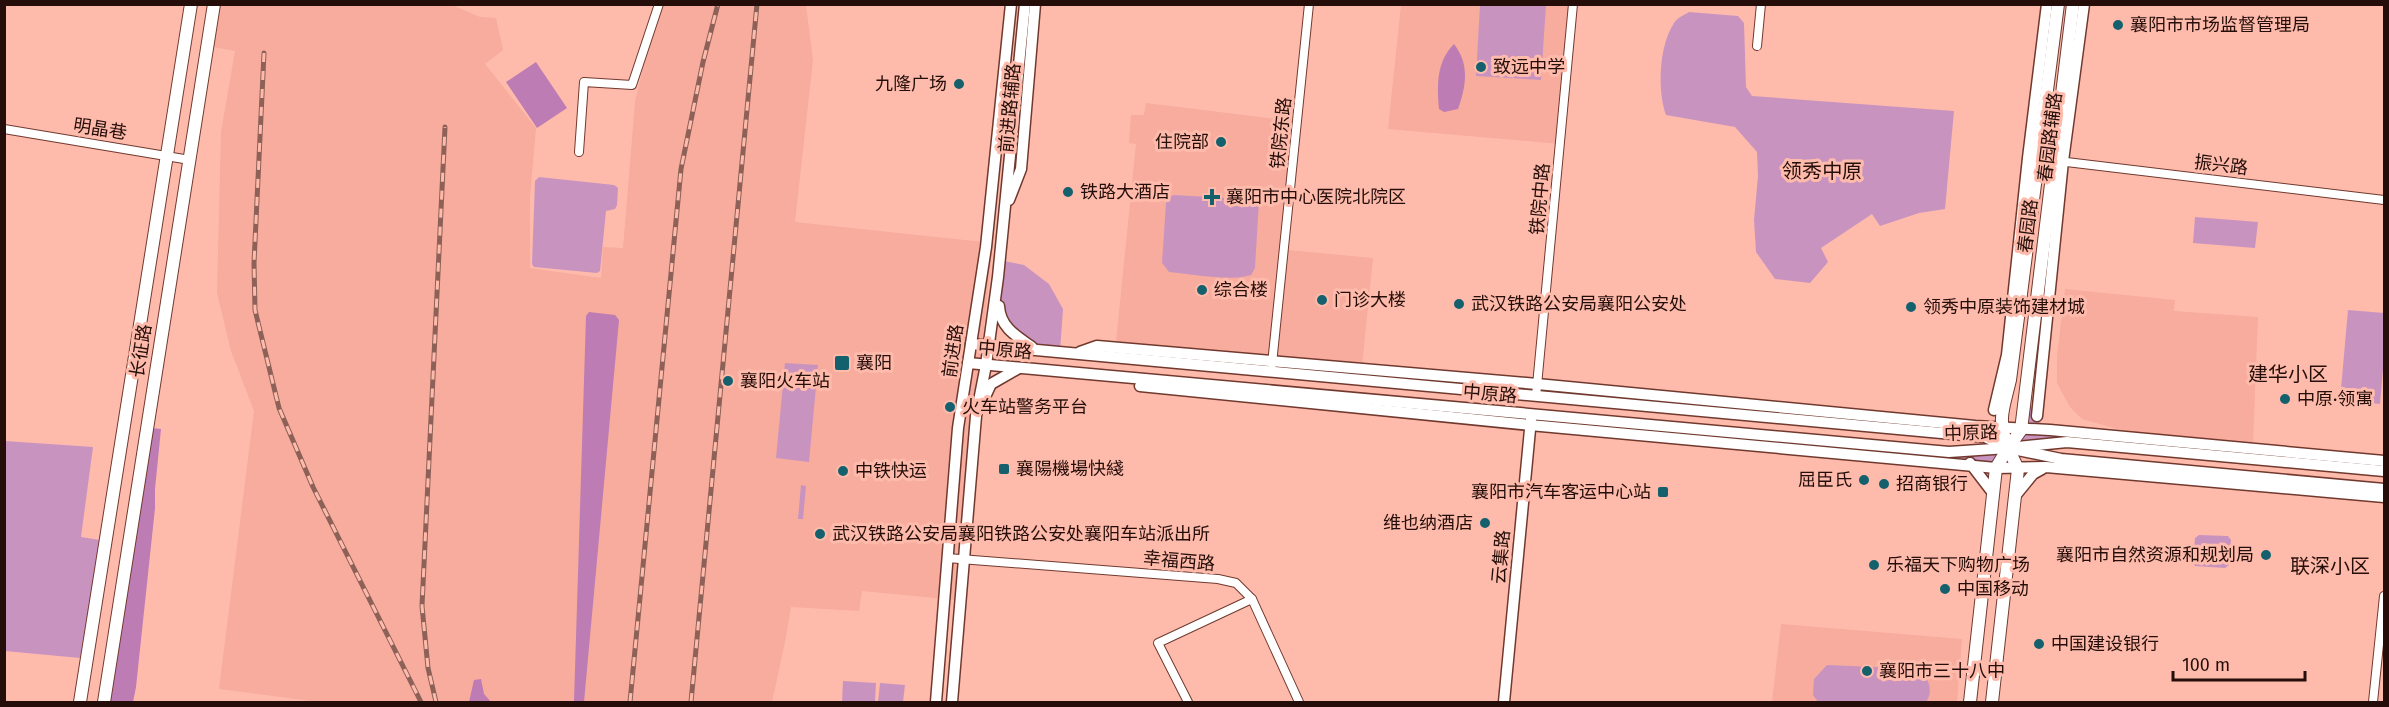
<svg xmlns="http://www.w3.org/2000/svg" width="2389" height="707" font-family="'Fira Sans','Noto Sans SC',sans-serif">
<style>
.built{fill:#f7ac9d}
.green{fill:#c993c0}
.forest{fill:#bd7cb3}
.lines{fill:none;stroke-linecap:round;stroke-linejoin:round}
.street-casing{stroke:#71392e;stroke-width:10}
.secondary-casing{stroke:#71392e;stroke-width:13}
.primary-casing{stroke:#71392e;stroke-width:14}
.street{stroke:#fff;stroke-width:8}
.secondary{stroke:#fff;stroke-width:10}
.primary{stroke:#fff;stroke-width:12}
.rail-casing{stroke:#8d6157;stroke-width:5}
.rail{stroke:#febbac;stroke-width:3;stroke-dasharray:9;stroke-linecap:butt}
.poi-dot{fill:#14606d;stroke:#febbac;stroke-width:2}
.labels{text-anchor:middle;stroke-width:6;stroke-linejoin:round;paint-order:stroke}
.poi-label{font-size:18px;fill:#250e09;stroke:#febbac;text-anchor:start}
.street-label{font-size:18px;fill:#250e09;stroke:#febbac}
.neighbourhood-label{font-size:20px;fill:#250e09;stroke:#febbac}
</style>
<rect width="100%" height="100%" fill="#febbac"/>
<g class="built">
<path d="M 450,4 L 480,17 L 496,18 L 503,50 L 485,64 L 536,128 L 530,197 L 530,268 L 601,278 L 603,247 L 623,248 L 635,102 L 647,50 L 664,5 L 806,5 L 813,60 L 795,222 L 993,243 L 955,600 L 862,591 L 859,611 L 791,607 L 785,642 L 772,702 L 318,702 L 219,689 L 254,411 L 231,351 L 217,293 L 221,132 L 235,51 L 208,46 L 214,5 Z"/>
<path d="M 1401,5 L 1573,5 L 1560,144 L 1388,129 Z"/>
<path d="M 1146,103 L 1301,122 L 1288,250 L 1373,258 L 1362,365 L 1116,342 L 1136,144 L 1129,143 L 1131,115 L 1144,115 Z"/>
<path d="M 2065,289 L 2175,300 L 2174,311 L 2258,317 L 2253,443 L 2128,432 L 2082,419 L 2070,407 L 2057,383 L 2057,356 Z"/>
<path d="M 1781,624 L 1962,639 L 1957,702 L 1772,702 Z"/>
</g>
<g class="green">
<path d="M 1480,5 L 1546,5 L 1541,80 L 1476,76 Z"/>
<path d="M 1689,12 L 1738,16 L 1744,23 L 1746,87 L 1752,96 L 1954,111 L 1945,209 L 1919,213 L 1880,226 L 1872,214 L 1821,248 L 1828,262 L 1810,283 L 1775,279 L 1756,252 L 1754,220 L 1758,176 L 1757,152 L 1735,127 L 1666,115 C 1657,91 1659,45 1674,23 C 1677,18 1684,15 1689,12 Z"/>
<path d="M 539,177 L 614,185 L 618,188 L 617,205 L 615,209 L 606,211 L 600,271 L 597,273 L 534,267 L 532,264 L 535,181 Z"/>
<path d="M 1174,195 L 1259,200 L 1255,268 L 1251,275 C 1229,282 1193,274 1169,272 L 1162,263 L 1166,203 L 1169,197 Z"/>
<path d="M 2195,217 L 2258,222 L 2255,248 L 2193,243 Z"/>
<path d="M 999,260 L 1024,265 L 1049,284 L 1063,309 L 1060,351 L 1035,349 L 999,316 Z"/>
<path d="M 2348,310 L 2384,313 L 2384,357 L 2380,404 L 2340,400 Z"/>
<path d="M 785,363 L 818,365 L 809,462 L 776,458 Z"/>
<path d="M 2025,397 L 2042,425 L 2067,442 L 2008,448 L 1993,493 L 1973,465 L 1949,452 L 2008,448 Z"/>
<path d="M 5,441 L 93,447 L 81,537 L 100,540 L 80,658 L 5,651 Z"/>
<path d="M 801,485 L 806,486 L 803,519 L 798,519 Z"/>
<path d="M 2199,535 L 2228,536 L 2231,540 L 2229,565 L 2225,568 L 2195,566 L 2193,563 L 2195,538 Z"/>
<path d="M 1827,665 L 1921,669 C 1928,679 1934,691 1926,702 L 1818,702 L 1813,695 L 1814,679 Z"/>
<path d="M 843,681 L 876,683 L 875,702 L 842,702 Z"/>
<path d="M 880,683 L 905,685 L 903,702 L 878,702 Z"/>
</g>
<g class="forest">
<path d="M 1454,44 C 1470,65 1466,86 1458,109 L 1444,112 L 1439,109 C 1437,86 1436,62 1454,44 Z"/>
<path d="M 536,62 L 567,108 L 537,128 L 506,82 Z"/>
<path d="M 589,312 L 615,315 L 619,320 L 584,702 L 574,702 L 586,316 Z"/>
<path d="M 152,428 L 161,429 L 155,489 L 155,508 L 136,687 L 133,702 L 109,702 Z"/>
<path d="M 481,679 L 484,694 L 491,702 L 469,702 L 474,680 Z"/>
</g>
<g class="lines">
<g class="street-casing">
<g id="street">
<path d="M 1757,46 L 1761,4"/>
<path d="M 4,129 L 190,160"/>
<path d="M 579,152 L 584,82 L 632,85 L 659,4"/>
<path d="M 2058,161 L 2384,200"/>
<path d="M 1272,364 L 1309,4"/>
<path d="M 1536,396 L 1573,4"/>
<path d="M 947,558 L 1218,579 L 1236,583 L 1252,599 L 1299,702"/>
<path d="M 1188,702 L 1158,643 L 1252,599"/>
<path d="M 2373,702 L 2384,596"/>
</g>
</g>
<g class="secondary-casing">
<g id="secondary">
<path d="M 1009,200 L 1021,169 L 1035,4"/>
<path d="M 999,306 C 1000,327 1016,336 1032,347"/>
<path d="M 971,344 L 1985,437 L 2008,448 L 2067,442 L 2384,471"/>
<path d="M 1080,352 L 1097,346 L 1537,384 L 1975,426 L 2050,430 L 2384,461"/>
<path d="M 968,363 L 1949,452 L 2008,448 L 2061,459 L 2384,489"/>
<path d="M 1140,386 L 1530,425 L 1996,468 L 2046,467 L 2384,497"/>
<path d="M 984,399 L 991,384 L 1019,368"/>
<path d="M 1994,410 L 2007,355 L 2028,158 L 2047,4"/>
<path d="M 2037,416 L 2063,161 L 2084,4"/>
<path d="M 1970,463 L 1993,493"/>
<path d="M 2015,496 L 2033,474 L 2042,469"/>
<path d="M 936,702 L 958,428 L 986,247 L 1011,4"/>
<path d="M 952,702 L 976,416 L 986,365 L 998,277 L 1025,4"/>
<path d="M 1504,702 L 1531,419"/>
</g>
</g>
<g class="primary-casing">
<g id="primary">
<path d="M 80,702 L 191,4"/>
<path d="M 104,702 L 214,4"/>
<path d="M 1970,702 L 1996,468 L 2008,448 C 1997,418 2003,410 2010,380 L 2058,4"/>
<path d="M 1992,702 L 2018,469 L 2008,448 L 2021,430 L 2073,4"/>
</g>
</g>
<use href="#street" class="street"/>
<use href="#secondary" class="secondary"/>
<use href="#primary" class="primary"/>
<g class="rail-casing">
<g id="rail">
<path d="M 264,53 L 254,263 L 255,310 L 279,408 L 313,487 L 421,702"/>
<path d="M 436,702 L 428,668 L 422,606 L 445,127"/>
<path d="M 630,702 L 681,169 L 703,62 L 718,4"/>
<path d="M 691,702 L 757,4"/>
</g>
</g>
<use href="#rail" class="rail"/>
</g>
<g class="poi-dot">
<circle cx="2118" cy="25" r="6"/>
<circle cx="1481" cy="67" r="6"/>
<circle cx="959" cy="84" r="6"/>
<circle cx="1221" cy="142" r="6"/>
<circle cx="1068" cy="192" r="6"/>
<path d="M1209 188h6v6h6v6h-6v6h-6v-6h-6v-6h6z"/>
<circle cx="1202" cy="290" r="6"/>
<circle cx="1322" cy="300" r="6"/>
<circle cx="1459" cy="304" r="6"/>
<circle cx="1911" cy="307" r="6"/>
<rect x="834" y="355" width="16" height="16" rx="3"/>
<circle cx="728" cy="381" r="6"/>
<circle cx="2285" cy="399" r="6"/>
<circle cx="950" cy="407" r="6"/>
<rect x="998" y="463" width="12" height="12" rx="3"/>
<circle cx="843" cy="471" r="6"/>
<circle cx="1864" cy="480" r="6"/>
<circle cx="1884" cy="484" r="6"/>
<rect x="1657" y="486" width="12" height="12" rx="3"/>
<circle cx="1485" cy="523" r="6"/>
<circle cx="820" cy="534" r="6"/>
<circle cx="2266" cy="555" r="6"/>
<circle cx="1874" cy="565" r="6"/>
<circle cx="1945" cy="589" r="6"/>
<circle cx="2039" cy="644" r="6"/>
<circle cx="1867" cy="671" r="6"/>
</g>
<g class="labels">
<g class="poi-label">
<text x="2130" y="31">襄阳市市场监督管理局</text>
<text x="1493" y="73">致远中学</text>
<text x="947" y="90" text-anchor="end">九隆广场</text>
<text x="1209" y="148" text-anchor="end">住院部</text>
<text x="1080" y="198">铁路大酒店</text>
<text x="1226" y="203">襄阳市中心医院北院区</text>
<text x="1214" y="296">综合楼</text>
<text x="1334" y="306">门诊大楼</text>
<text x="1471" y="310">武汉铁路公安局襄阳公安处</text>
<text x="1923" y="313">领秀中原装饰建材城</text>
<text x="856" y="369">襄阳</text>
<text x="740" y="387">襄阳火车站</text>
<text x="2297" y="405">中原·领寓</text>
<text x="962" y="413">火车站警务平台</text>
<text x="1016" y="475">襄陽機場快綫</text>
<text x="855" y="477">中铁快运</text>
<text x="1852" y="486" text-anchor="end">屈臣氏</text>
<text x="1896" y="490">招商银行</text>
<text x="1651" y="498" text-anchor="end">襄阳市汽车客运中心站</text>
<text x="1473" y="529" text-anchor="end">维也纳酒店</text>
<text x="832" y="540">武汉铁路公安局襄阳铁路公安处襄阳车站派出所</text>
<text x="2254" y="561" text-anchor="end">襄阳市自然资源和规划局</text>
<text x="1886" y="571">乐福天下购物广场</text>
<text x="1957" y="595">中国移动</text>
<text x="2051" y="650">中国建设银行</text>
<text x="1879" y="677">襄阳市三十八中</text>
</g>
<g class="street-label">
<text transform="translate(1010 108) rotate(-85)" y="6">前进路辅路</text>
<text transform="translate(100 129) rotate(9)" y="6">明晶巷</text>
<text transform="translate(1281 133) rotate(-84)" y="6">铁院东路</text>
<text transform="translate(2050 137) rotate(-83)" y="6">春园路辅路</text>
<text transform="translate(2221 165) rotate(7)" y="6">振兴路</text>
<text transform="translate(1540 199) rotate(-85)" y="6">铁院中路</text>
<text transform="translate(2028 226) rotate(-83)" y="6">春园路</text>
<text transform="translate(1005 350) rotate(5)" y="6">中原路</text>
<text transform="translate(141 351) rotate(-81)" y="6">长征路</text>
<text transform="translate(953 351) rotate(-82)" y="6">前进路</text>
<text transform="translate(1490 394) rotate(5)" y="6">中原路</text>
<text transform="translate(1971 433) rotate(-2)" y="6">中原路</text>
<text transform="translate(1501 557) rotate(-85)" y="6">云集路</text>
<text transform="translate(1179 561) rotate(5)" y="6">幸福西路</text>
</g>
<g class="neighbourhood-label">
<text x="1822" y="178">领秀中原</text>
<text x="2288" y="381">建华小区</text>
<text x="2330" y="573">联深小区</text>
</g>
</g>
<rect width="2389" height="707" fill="none" stroke="#250e09" stroke-width="12"/>
<path d="M2173 671v9h132v-9" fill="none" stroke="#250e09" stroke-width="3"/>
<text x="2182" y="671" font-size="18" fill="#250e09" stroke="#febbac" stroke-width="4.5" paint-order="stroke">100 m</text>
</svg>
